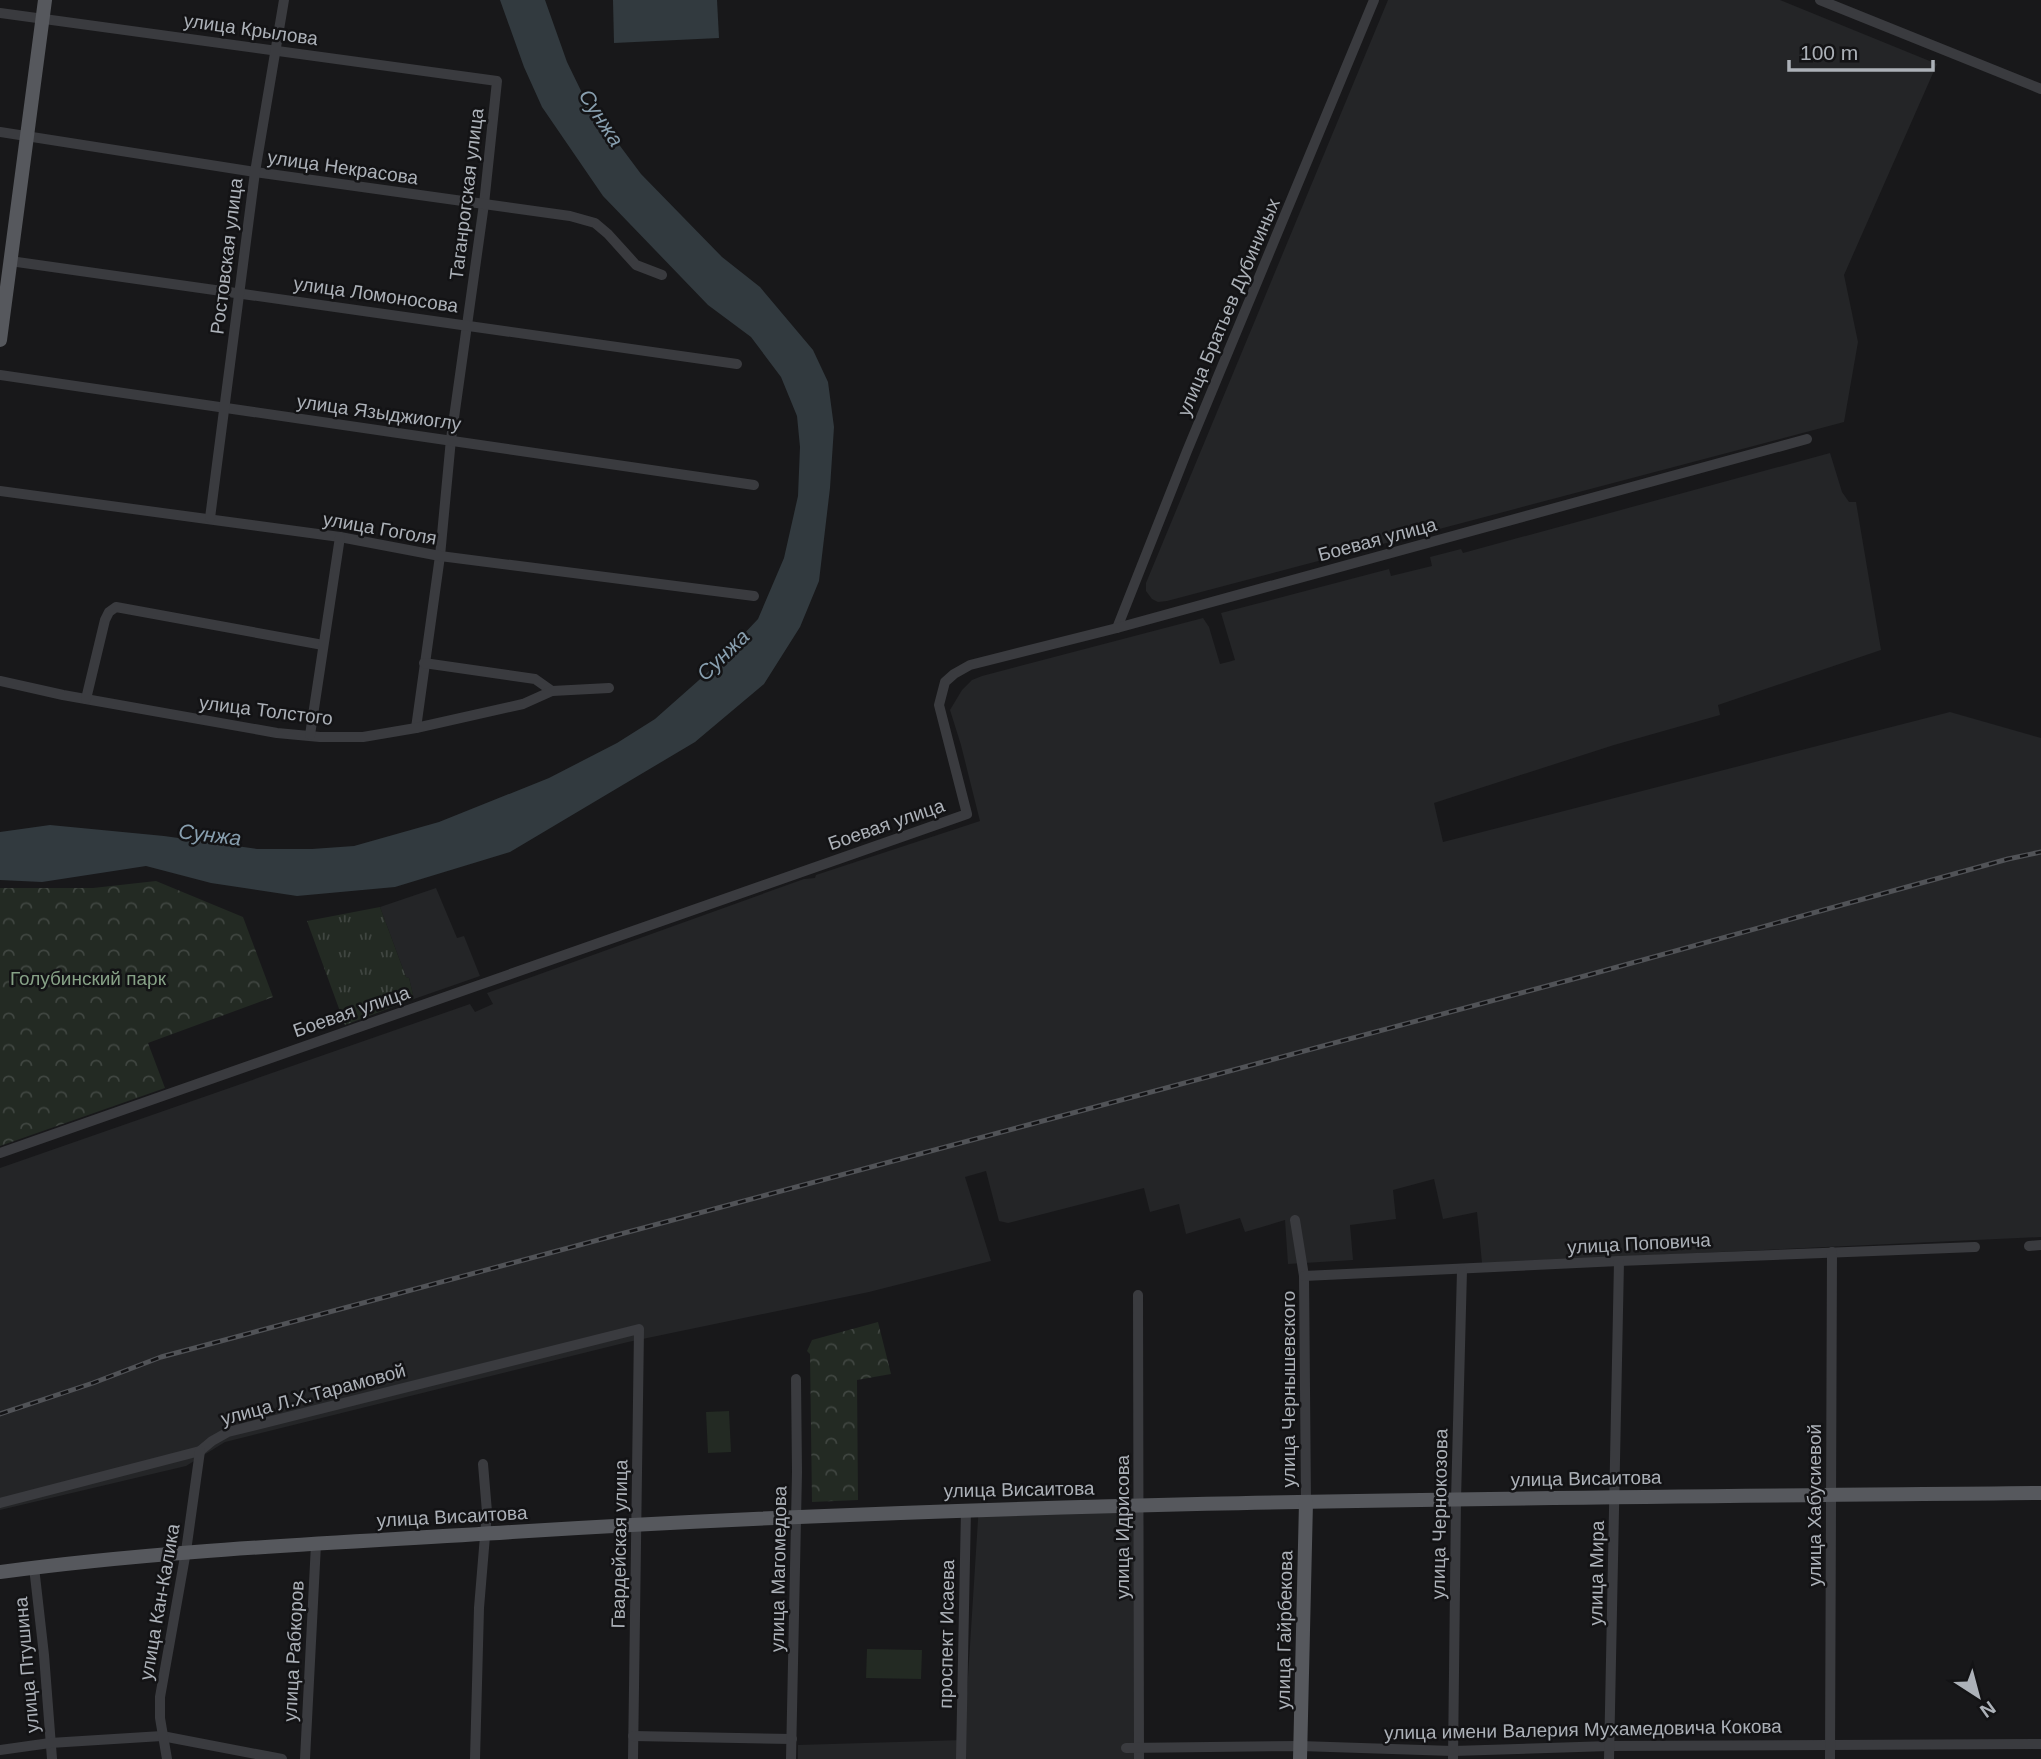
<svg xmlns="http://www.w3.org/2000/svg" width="2041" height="1759" font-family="Arial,sans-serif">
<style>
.built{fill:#242527}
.grass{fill:url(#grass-tufts)}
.forest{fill:url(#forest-crowns)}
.pitch{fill:#232a23}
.water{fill:#323a3f}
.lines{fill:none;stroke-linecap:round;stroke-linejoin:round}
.minor{stroke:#3a3b3f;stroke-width:10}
.major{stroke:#56585d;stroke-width:14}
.rail-casing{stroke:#515357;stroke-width:5}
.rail{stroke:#131315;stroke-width:2.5;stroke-dasharray:8;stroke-linecap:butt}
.labels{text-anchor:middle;stroke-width:5;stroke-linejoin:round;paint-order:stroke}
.street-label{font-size:19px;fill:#acb1b8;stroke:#131315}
.park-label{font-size:19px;fill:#86a186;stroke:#131315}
.water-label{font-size:21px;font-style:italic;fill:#889faf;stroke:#131315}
</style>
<defs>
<pattern id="grass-tufts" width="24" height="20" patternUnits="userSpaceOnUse" patternTransform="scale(1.75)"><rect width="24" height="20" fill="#232a23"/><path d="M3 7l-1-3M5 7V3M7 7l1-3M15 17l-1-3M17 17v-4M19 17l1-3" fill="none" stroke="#404641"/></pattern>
<pattern id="forest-crowns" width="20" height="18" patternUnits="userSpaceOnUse" patternTransform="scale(1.75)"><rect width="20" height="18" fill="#232a23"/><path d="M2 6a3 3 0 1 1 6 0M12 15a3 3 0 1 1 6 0" fill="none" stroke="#404641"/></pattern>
</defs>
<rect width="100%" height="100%" fill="#18181a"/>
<g class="built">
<path d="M 1388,0 L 1780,0 L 1937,64 L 1844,275 L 1858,342 L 1844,422 L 1167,601 L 1158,602 L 1152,599 L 1146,591 L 1146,583 Z"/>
<path d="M 1830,453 L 1842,492 L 1849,502 L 1856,502 L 1881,650 L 1718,705 L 1720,715 L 1614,745 L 1434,803 L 1443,842 L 1950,712 L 2041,738 L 2041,1237 L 1482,1263 L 1477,1212 L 1443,1219 L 1434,1179 L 1393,1190 L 1396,1219 L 1350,1225 L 1353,1260 L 1288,1264 L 1285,1220 L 1245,1232 L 1240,1218 L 1186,1234 L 1179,1204 L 1150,1212 L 1144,1188 L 1008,1223 L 999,1221 L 986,1171 L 965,1177 L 991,1261 L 869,1292 L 628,1342 L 225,1442 L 186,1466 L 0,1510 L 0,1168 L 470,1004 L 475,1012 L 493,1004 L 487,993 L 804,879 L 815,878 L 816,875 L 980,821 L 961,745 L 950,710 L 962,690 L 972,680 L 982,676 L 1203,618 L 1209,627 L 1220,664 L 1228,662 L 1235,660 L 1221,613 L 1389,569 L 1391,576 L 1432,566 L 1430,557 L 1461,549 L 1463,553 Z"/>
<path d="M 436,888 L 457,938 L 464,936 L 480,976 L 414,999 L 409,978 L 406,977 L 380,907 Z"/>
<path d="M 1141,1498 L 1139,1759 L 798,1759 L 798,1745 L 964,1740 L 979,1504 Z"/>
</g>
<path class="grass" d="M 380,907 L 406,977 L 409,978 L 414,999 L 345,1025 L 307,921 Z"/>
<g class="forest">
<path d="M 156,881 L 243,917 L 273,997 L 148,1043 L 165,1088 L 0,1146 L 0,888 L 93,888 Z"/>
<path d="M 878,1322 L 891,1374 L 857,1380 L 858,1500 L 812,1502 L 810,1354 L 807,1351 L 812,1340 Z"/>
</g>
<g class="pitch">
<path d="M 729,1411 L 731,1452 L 708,1453 L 706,1412 Z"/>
<path d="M 867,1649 L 922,1650 L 921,1679 L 866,1678 Z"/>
</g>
<g class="water">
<path d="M 500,0 L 545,0 L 567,62 L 585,99 L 641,174 L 722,257 L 760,287 L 813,350 L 828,382 L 834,427 L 830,488 L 819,581 L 800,627 L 764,684 L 695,742 L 510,852 L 395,887 L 297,896 L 211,883 L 146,866 L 42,882 L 0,880 L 0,832 L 50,825 L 164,836 L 257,849 L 312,849 L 354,846 L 439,822 L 549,778 L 617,743 L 655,719 L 707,673 L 758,619 L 784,558 L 798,496 L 800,447 L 797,416 L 781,377 L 751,337 L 708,305 L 603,196 L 542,107 L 524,67 Z"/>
<path d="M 613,0 L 717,0 L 719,38 L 614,43 Z"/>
</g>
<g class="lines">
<g class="minor">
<path d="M 1820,0 L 2041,89"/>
<path d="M 0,13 L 497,81 L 484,204 L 451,439 L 440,556 L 416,728"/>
<path d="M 0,132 L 255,172 L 570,216 L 595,223 L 608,234 L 636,265 L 662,275"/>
<path d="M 10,261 L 737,364"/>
<path d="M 0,375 L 754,485"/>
<path d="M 0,491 L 340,537 L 440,556 L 754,596"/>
<path d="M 210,518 L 255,172 L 284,0"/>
<path d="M 1117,628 L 1187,451 L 1374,0"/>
<path d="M 424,663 L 535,679 L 552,691"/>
<path d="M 0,681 L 63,695 L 277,733 L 320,737 L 363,737 L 416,728 L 523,704 L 552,691 L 609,688"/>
<path d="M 86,699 L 105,620 L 109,612 L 116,607 L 323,645"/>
<path d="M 310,735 L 340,537"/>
<path d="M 0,1153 L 967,814 L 939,705 L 945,682 L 954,674 L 970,665 L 1117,628 L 1807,439"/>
<path d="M 1295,1220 L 1304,1276 L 1306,1502"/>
<path d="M 2029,1246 L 2041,1245"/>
<path d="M 1304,1276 L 1619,1261 L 1975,1247"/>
<path d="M 1138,1295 L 1139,1759"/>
<path d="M 0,1503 L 200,1451 L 212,1441 L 228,1432 L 639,1329 L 633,1759"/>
<path d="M 34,1567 L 44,1655 L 52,1759"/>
<path d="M 633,1736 L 792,1739"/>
<path d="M 1126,1748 L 1300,1746 L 1453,1751 L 1610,1746 L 2041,1744"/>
<path d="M 0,1750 L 50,1743 L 162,1736 L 282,1759"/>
<path d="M 167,1759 L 160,1718 L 160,1697 L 186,1551 L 200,1451"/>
<path d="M 305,1759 L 316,1544"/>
<path d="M 475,1759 L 479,1608 L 487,1512 L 483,1464"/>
<path d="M 791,1759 L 797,1472 L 796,1379"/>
<path d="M 961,1759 L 966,1509"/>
<path d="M 1453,1759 L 1456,1500 L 1462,1270"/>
<path d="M 1609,1759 L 1619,1261"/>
<path d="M 1830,1759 L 1832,1252"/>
</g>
<g class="major">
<path d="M 0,340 L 45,0"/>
<path d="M 0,1572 C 170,1549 341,1543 512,1532 C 1021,1500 1531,1498 2041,1493"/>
<path d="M 1300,1759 L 1306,1502"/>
</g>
<g class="rail-casing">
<path id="rail" d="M 0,1414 L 93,1383 L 161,1357 L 1592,974 L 2008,859 L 2041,852"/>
</g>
<use href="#rail" class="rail"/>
</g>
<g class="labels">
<g class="street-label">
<text transform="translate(251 29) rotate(8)" y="7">улица Крылова</text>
<text transform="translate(343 167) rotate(8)" y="7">улица Некрасова</text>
<text transform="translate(466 194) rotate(-83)" y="7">Таганрогская улица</text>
<text transform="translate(226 256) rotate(-83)" y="7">Ростовская улица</text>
<text transform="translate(376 294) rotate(8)" y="7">улица Ломоносова</text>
<text transform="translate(1228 307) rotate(-67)" y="7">улица Братьев Дубининых</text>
<text transform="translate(379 412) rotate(8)" y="7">улица Языджиоглу</text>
<text transform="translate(380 528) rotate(10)" y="7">улица Гоголя</text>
<text transform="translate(1377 539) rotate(-15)" y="7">Боевая улица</text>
<text transform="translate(266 710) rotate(7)" y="7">улица Толстого</text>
<text transform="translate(886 824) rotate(-19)" y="7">Боевая улица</text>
<text transform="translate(351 1011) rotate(-19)" y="7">Боевая улица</text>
<text transform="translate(1639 1243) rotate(-3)" y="7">улица Поповича</text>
<text transform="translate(1288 1389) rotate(-90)" y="7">улица Чернышевского</text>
<text transform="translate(313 1394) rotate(-15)" y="7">улица Л.Х.Тарамовой</text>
<text transform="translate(1586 1478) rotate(-1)" y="7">улица Висаитова</text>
<text transform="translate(1019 1489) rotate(-1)" y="7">улица Висаитова</text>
<text transform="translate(1814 1505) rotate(-90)" y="7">улица Хабусиевой</text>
<text transform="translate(1439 1514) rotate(-89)" y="7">улица Чернокозова</text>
<text transform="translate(452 1516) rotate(-3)" y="7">улица Висаитова</text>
<text transform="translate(1122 1527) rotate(-90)" y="7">улица Идрисова</text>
<text transform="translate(619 1544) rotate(-89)" y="7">Гвардейская улица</text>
<text transform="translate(778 1569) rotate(-89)" y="7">улица Магомедова</text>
<text transform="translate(1596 1573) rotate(-89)" y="7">улица Мира</text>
<text transform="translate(159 1602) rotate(-80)" y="7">улица Кан-Калика</text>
<text transform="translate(1284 1630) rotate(-89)" y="7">улица Гайрбекова</text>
<text transform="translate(946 1634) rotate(-89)" y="7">проспект Исаева</text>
<text transform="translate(293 1651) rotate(-87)" y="7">улица Рабкоров</text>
<text transform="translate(26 1665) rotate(-95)" y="7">улица Птушина</text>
<text transform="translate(1583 1729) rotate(-1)" y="7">улица имени Валерия Мухамедовича Кокова</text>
</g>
<g class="park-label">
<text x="88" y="985">Голубинский парк</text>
</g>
<g class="water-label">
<text transform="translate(601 118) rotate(57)" y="7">Сунжа</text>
<text transform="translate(723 655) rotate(-44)" y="7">Сунжа</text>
<text transform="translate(210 835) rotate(7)" y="7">Сунжа</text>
</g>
</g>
<g transform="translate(1978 1696) rotate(144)" stroke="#131315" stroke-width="5" paint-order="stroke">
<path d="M0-5L12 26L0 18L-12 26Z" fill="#acb1b8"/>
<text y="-10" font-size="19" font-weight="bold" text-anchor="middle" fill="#acb1b8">N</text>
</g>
<path d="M1789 60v10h144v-10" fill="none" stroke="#acb1b8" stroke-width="3.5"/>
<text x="1800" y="60" font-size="21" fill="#acb1b8" stroke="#131315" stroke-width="5" paint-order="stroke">100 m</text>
</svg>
